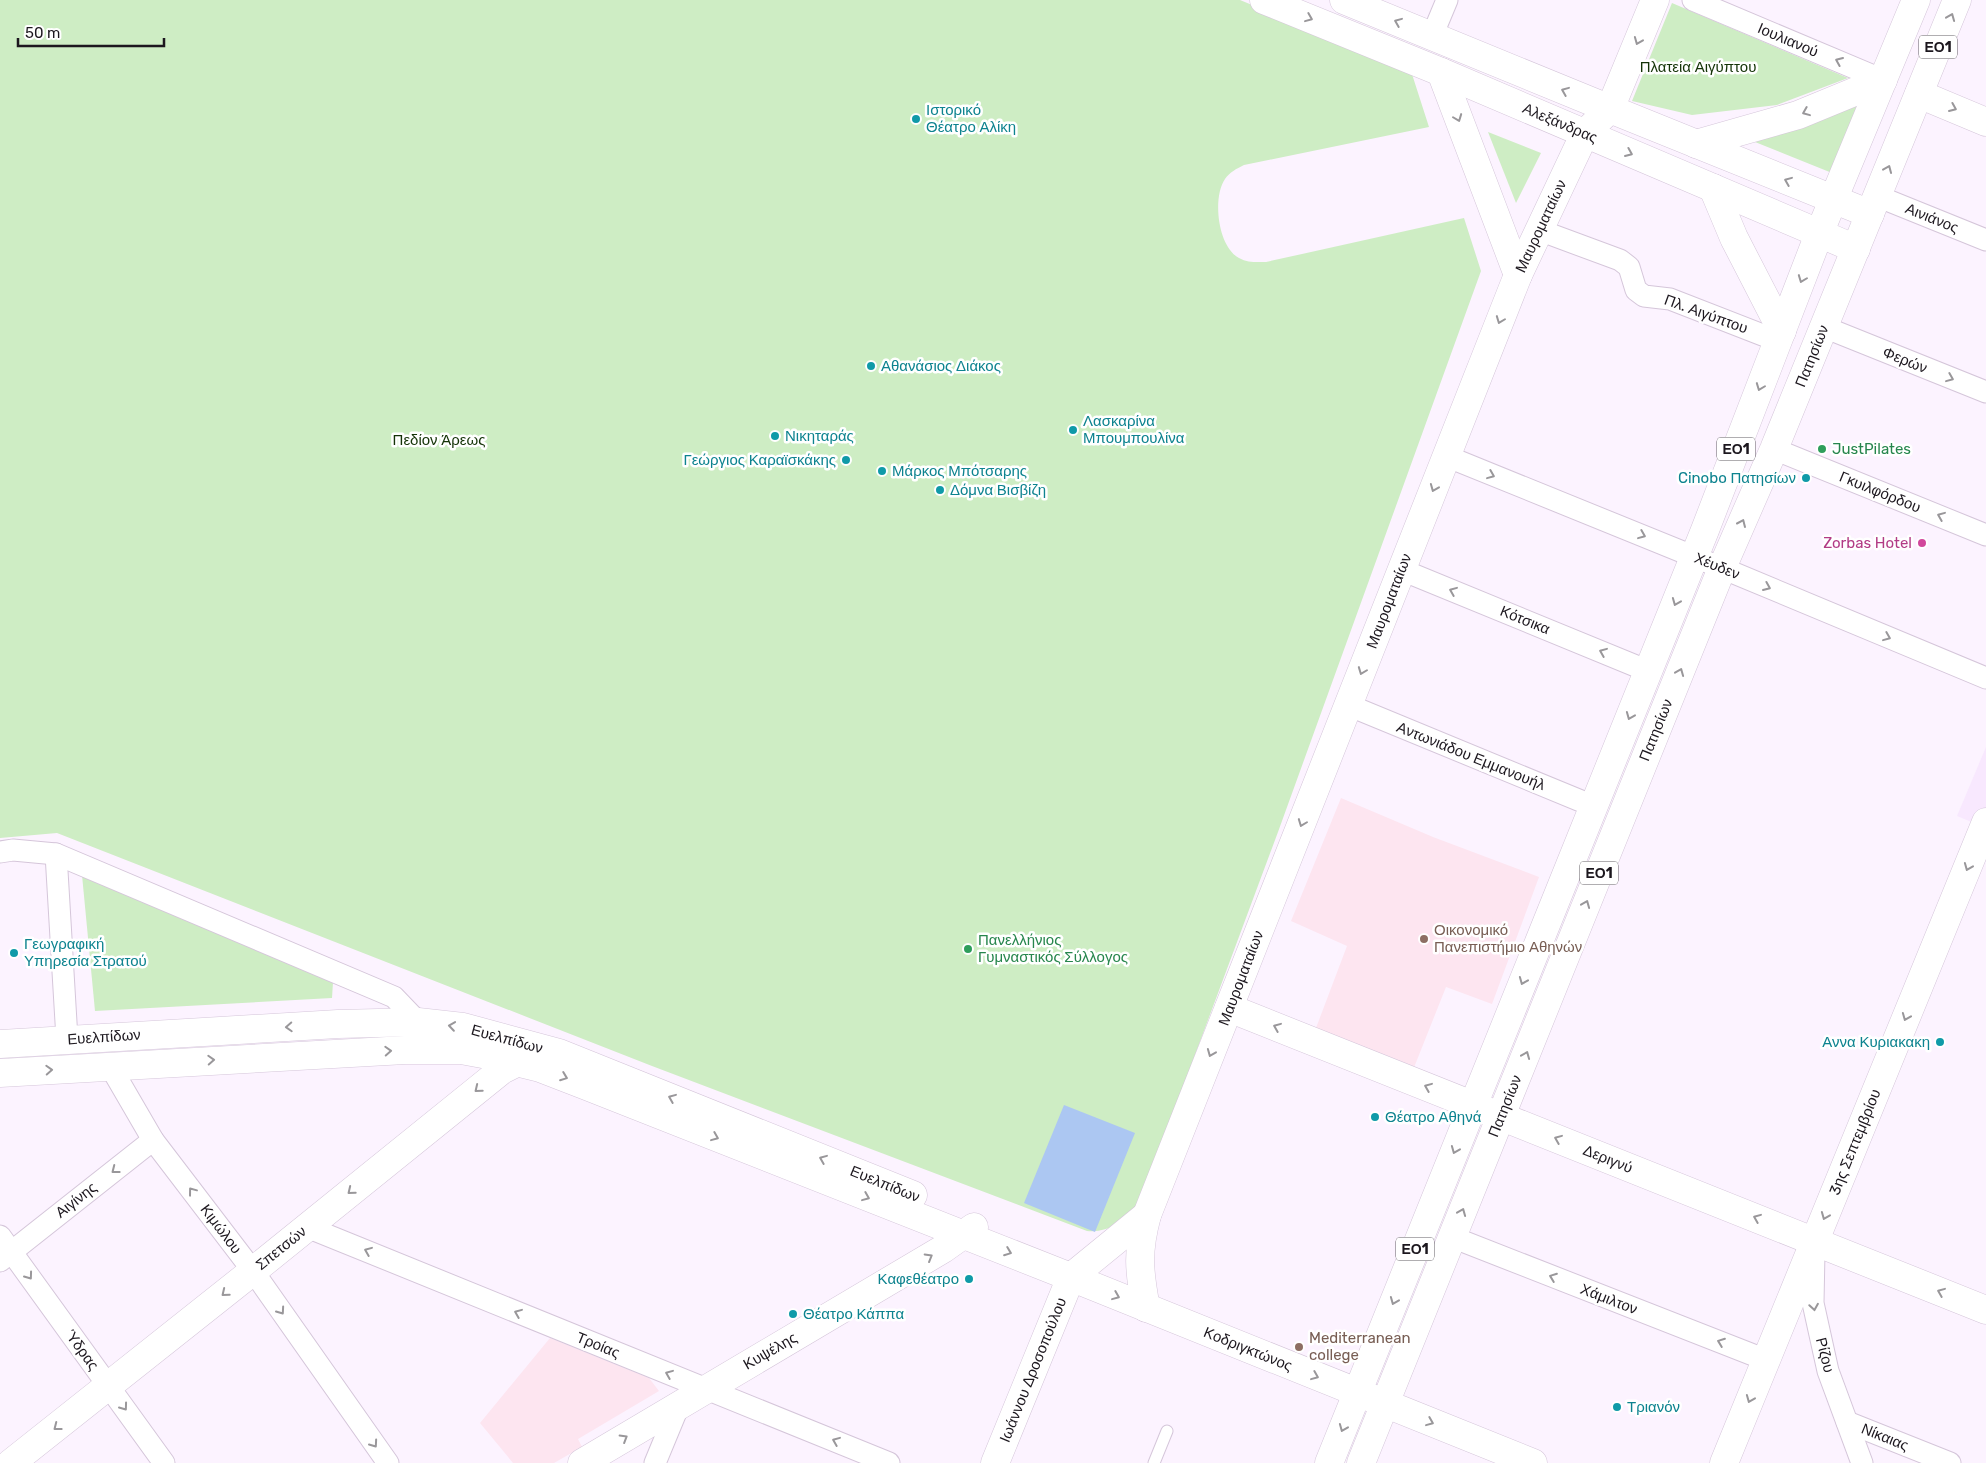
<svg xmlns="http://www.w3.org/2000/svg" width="1986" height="1463" font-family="Rubik,sans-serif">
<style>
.built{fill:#f8e8fe}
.education{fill:#fde5f0}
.green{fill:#ceedc4}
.water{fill:#acc7f2}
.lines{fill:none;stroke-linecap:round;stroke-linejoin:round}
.lane-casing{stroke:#d5c6da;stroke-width:13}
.street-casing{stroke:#d5c6da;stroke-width:23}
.secondary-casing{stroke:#d5c6da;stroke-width:29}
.primary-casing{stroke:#d5c6da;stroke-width:29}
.lane{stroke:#fff;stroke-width:11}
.street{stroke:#fff;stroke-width:21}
.secondary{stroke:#fff;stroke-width:28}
.primary{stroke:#fff;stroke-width:28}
.oneway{stroke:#99979a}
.culture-dot{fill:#0f9aa8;stroke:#fff;stroke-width:2}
.leisure-dot{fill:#2e9e5b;stroke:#fff;stroke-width:2}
.hotel-dot{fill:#d1479c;stroke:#fff;stroke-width:2}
.education-dot{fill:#8d6e63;stroke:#fff;stroke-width:2}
.labels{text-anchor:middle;stroke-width:5;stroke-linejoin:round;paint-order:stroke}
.shield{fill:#fff;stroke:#605d62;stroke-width:1}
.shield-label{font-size:14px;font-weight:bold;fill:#1c171e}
.street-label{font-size:15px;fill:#1c171e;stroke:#fff}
.park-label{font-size:15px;fill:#143307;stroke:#fff}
.culture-label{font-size:15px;fill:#0d838f;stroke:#fff;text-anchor:start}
.leisure-label{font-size:15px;fill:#27864d;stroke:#fff;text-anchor:start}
.hotel-label{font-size:15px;fill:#b23c85;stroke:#fff;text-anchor:end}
.education-label{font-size:15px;fill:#785e54;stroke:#fff;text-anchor:start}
</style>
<rect width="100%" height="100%" fill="#fcf3ff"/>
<path class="built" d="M 1986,747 L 1986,828 L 1957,816 Z"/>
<g class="education">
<path d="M 1341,798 L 1433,837 L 1539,877 L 1492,1004 L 1446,987 L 1413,1070 L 1316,1028 L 1347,946 L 1291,921 Z"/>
<path d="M 550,1338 L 649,1378 L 659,1391 L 578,1439 L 582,1447 L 554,1463 L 513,1463 L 480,1423 Z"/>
</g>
<g class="green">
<path d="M 0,0 L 1240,0 L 1411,71 L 1429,127 L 1244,165 C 1236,169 1230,172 1225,179 C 1212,198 1218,247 1239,258 C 1248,263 1257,262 1266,262 L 1464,218 L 1481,271 L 1278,832 L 1138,1208 C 1122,1221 1109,1233 1087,1231 L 652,1066 L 57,833 L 0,838 Z"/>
<path d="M 1672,3 L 1848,78 L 1777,105 L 1692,115 L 1632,101 Z"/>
<path d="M 1858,106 L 1832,173 L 1750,140 Z"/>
<path d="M 1488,132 L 1541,153 L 1516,203 Z"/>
<path d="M 82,875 L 333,982 L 332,998 L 95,1011 Z"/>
</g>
<path class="water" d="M 1064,1105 L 1135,1133 L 1095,1232 L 1024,1203 Z"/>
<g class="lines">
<g class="lane-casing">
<path id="lane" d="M 1154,1463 L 1167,1431"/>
</g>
<g class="street-casing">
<g id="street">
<path d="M 1693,0 L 1883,80"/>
<path d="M 1432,36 L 1447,0"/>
<path d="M 1877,196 L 1986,240"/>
<path d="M 1539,230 L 1620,260 L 1629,267 L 1636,290 L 1644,296 L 1670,299 L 1778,341"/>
<path d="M 1824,327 L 1986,392"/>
<path d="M 1774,449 L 1986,535"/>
<path d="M 1446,456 L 1722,568 L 1986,678"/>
<path d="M 1402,570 L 1648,671"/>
<path d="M 1348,705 L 1593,806"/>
<path d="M 0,852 L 13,850 L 56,854 L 394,997 L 418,1022"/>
<path d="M 56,854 L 67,1039"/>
<path d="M 110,1066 L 153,1140 L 253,1271 L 388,1463"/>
<path d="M 307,1227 L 889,1463"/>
<path d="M 0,1236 L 164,1463"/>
<path d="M 1452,1237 L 1766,1360"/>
<path d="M 1814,1252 L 1813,1303 L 1828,1371 L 1862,1463"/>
<path d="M 0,1261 L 153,1140"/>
<path d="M 1847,1422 L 1950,1463"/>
<path d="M 655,1463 L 679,1405"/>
</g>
</g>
<g class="secondary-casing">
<g id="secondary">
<path d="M 1441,72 L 1518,275"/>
<path d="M 1919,94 L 1986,122"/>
<path d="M 1229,1008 L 1986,1310"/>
<path d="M 0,1044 L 338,1024 L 418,1022 L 463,1027 L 559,1053 L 913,1195"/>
<path d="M 0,1073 L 405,1050 L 461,1050 L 488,1055 L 540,1068 L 584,1085 L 1063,1274 L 1533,1463"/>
<path d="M 1146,1308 C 1139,1271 1137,1252 1147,1215 L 1518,275 L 1585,133 L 1610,109 L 1655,0"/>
<path d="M 11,1463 L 253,1271 L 502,1070 L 528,1057"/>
<path d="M 582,1463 L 943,1249 L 974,1227"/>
<path d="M 995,1463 L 1071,1277 L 1147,1215"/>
<path d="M 1724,1463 L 1986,822"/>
</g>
</g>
<g class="primary-casing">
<g id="primary">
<path d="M 1264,0 L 1441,72 L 1856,249"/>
<path d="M 1344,0 L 1610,109 L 1870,214"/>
<path d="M 1696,144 L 1798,115 L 1883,80"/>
<path d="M 1713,188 L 1734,238 L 1782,331"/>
<path d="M 1329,1463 L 1705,530 L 1819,234 L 1916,0"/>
<path d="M 1361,1463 L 1722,568 L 1774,449 L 1957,0"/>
</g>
</g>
<use href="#lane" class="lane"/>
<use href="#street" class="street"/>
<use href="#secondary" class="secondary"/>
<use href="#primary" class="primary"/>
</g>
<defs><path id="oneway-chevron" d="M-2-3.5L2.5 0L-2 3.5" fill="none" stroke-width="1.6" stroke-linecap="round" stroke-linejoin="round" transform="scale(1.25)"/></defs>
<g class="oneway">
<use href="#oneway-chevron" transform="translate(1951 17) rotate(-68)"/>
<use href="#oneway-chevron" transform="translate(1309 18) rotate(22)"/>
<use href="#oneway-chevron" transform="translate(1398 22) rotate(-158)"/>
<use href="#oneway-chevron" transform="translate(1638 41) rotate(112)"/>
<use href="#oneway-chevron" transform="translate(1839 61) rotate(-157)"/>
<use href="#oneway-chevron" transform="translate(1565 91) rotate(-158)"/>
<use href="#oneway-chevron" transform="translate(1953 108) rotate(23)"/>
<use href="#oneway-chevron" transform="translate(1806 112) rotate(158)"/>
<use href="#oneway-chevron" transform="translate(1458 118) rotate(69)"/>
<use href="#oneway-chevron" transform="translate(1629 153) rotate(23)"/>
<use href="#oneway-chevron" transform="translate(1888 169) rotate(-67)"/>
<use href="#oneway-chevron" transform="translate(1788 181) rotate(-158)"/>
<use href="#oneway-chevron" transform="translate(1802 279) rotate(111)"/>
<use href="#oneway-chevron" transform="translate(1500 320) rotate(111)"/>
<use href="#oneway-chevron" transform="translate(1950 378) rotate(22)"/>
<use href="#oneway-chevron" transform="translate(1760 387) rotate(111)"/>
<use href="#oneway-chevron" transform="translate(1491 475) rotate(22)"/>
<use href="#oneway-chevron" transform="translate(1434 488) rotate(112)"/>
<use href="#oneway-chevron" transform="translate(1941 516) rotate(-158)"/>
<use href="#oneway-chevron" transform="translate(1742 523) rotate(-66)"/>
<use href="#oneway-chevron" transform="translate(1642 535) rotate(22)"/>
<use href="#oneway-chevron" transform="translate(1767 587) rotate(23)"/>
<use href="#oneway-chevron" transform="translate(1453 591) rotate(-158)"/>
<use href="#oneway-chevron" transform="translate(1676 602) rotate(112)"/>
<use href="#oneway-chevron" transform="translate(1887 637) rotate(22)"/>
<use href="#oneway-chevron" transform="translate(1603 652) rotate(-158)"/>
<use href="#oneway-chevron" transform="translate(1362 671) rotate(111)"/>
<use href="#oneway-chevron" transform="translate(1680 672) rotate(-68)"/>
<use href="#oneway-chevron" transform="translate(1630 716) rotate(112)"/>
<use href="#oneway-chevron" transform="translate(1302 823) rotate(111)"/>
<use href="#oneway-chevron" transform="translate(1968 867) rotate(112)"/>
<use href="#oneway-chevron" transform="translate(1586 904) rotate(-68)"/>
<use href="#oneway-chevron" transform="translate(1523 981) rotate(112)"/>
<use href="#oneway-chevron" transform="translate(1906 1017) rotate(112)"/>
<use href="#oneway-chevron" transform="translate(452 1026) rotate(-172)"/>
<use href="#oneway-chevron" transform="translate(289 1027) rotate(177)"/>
<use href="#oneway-chevron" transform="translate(1277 1027) rotate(-158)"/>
<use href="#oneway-chevron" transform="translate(388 1051) rotate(-3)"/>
<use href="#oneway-chevron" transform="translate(1211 1053) rotate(112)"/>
<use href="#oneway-chevron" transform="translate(1526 1055) rotate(-68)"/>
<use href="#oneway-chevron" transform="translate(211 1060) rotate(-3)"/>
<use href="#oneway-chevron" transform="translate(49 1070) rotate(-3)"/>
<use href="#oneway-chevron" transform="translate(564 1077) rotate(21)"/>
<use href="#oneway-chevron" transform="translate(1428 1087) rotate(-158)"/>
<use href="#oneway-chevron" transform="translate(478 1089) rotate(141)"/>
<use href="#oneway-chevron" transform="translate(672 1098) rotate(-158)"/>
<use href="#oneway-chevron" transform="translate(715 1137) rotate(22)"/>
<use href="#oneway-chevron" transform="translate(1558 1139) rotate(-158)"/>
<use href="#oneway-chevron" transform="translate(1455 1150) rotate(112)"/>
<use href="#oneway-chevron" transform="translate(823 1159) rotate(-158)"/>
<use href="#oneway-chevron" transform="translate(115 1170) rotate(142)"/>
<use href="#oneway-chevron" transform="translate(192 1191) rotate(-127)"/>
<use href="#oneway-chevron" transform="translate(351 1191) rotate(141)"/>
<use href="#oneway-chevron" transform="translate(866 1197) rotate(22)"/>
<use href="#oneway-chevron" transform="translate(1462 1212) rotate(-68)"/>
<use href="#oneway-chevron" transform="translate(1825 1216) rotate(112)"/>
<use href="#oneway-chevron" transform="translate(1757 1218) rotate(-158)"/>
<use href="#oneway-chevron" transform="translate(368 1251) rotate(-158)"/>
<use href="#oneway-chevron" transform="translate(1008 1252) rotate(21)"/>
<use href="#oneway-chevron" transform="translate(929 1257) rotate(-30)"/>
<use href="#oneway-chevron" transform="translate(29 1276) rotate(54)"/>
<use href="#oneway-chevron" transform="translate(1553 1277) rotate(-159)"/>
<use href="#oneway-chevron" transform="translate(1941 1292) rotate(-158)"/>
<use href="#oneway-chevron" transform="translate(225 1293) rotate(141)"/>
<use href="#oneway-chevron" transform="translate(1116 1296) rotate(22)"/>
<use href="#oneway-chevron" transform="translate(1394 1301) rotate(112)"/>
<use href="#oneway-chevron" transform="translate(1814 1307) rotate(81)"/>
<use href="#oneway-chevron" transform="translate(281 1311) rotate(55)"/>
<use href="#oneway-chevron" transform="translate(518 1313) rotate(-158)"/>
<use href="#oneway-chevron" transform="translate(1721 1342) rotate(-159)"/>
<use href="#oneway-chevron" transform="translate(669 1374) rotate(-158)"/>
<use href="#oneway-chevron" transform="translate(1315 1376) rotate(22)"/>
<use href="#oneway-chevron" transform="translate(1750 1399) rotate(112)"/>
<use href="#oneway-chevron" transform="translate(124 1407) rotate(54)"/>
<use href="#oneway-chevron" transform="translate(1430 1422) rotate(22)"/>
<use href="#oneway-chevron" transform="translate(57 1427) rotate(142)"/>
<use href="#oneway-chevron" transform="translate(1343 1428) rotate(112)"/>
<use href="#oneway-chevron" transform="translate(624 1438) rotate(-31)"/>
<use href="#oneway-chevron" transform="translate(836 1441) rotate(-158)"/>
<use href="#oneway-chevron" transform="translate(374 1444) rotate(55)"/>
</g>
<g class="culture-dot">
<circle cx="916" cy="119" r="5"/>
<circle cx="871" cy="366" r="5"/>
<circle cx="1073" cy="430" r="5"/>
<circle cx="775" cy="436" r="5"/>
<circle cx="846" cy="460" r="5"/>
<circle cx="882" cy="471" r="5"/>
<circle cx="1806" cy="478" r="5"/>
<circle cx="940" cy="490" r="5"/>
<circle cx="14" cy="953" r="5"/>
<circle cx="1940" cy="1042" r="5"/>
<circle cx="1375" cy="1117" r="5"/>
<circle cx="969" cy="1279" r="5"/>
<circle cx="793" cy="1314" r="5"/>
<circle cx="1617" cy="1407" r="5"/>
</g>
<g class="leisure-dot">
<circle cx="1822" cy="449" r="5"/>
<circle cx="968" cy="949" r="5"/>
</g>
<circle class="hotel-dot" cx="1922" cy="543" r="5"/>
<g class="education-dot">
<circle cx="1424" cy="939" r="5"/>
<circle cx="1299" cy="1347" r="5"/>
</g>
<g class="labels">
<g class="shield">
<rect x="1919" y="35.5" width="38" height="23" rx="4"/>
<rect x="1717" y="437.5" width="38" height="23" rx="4"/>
<rect x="1580" y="861.5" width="38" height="23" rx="4"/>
<rect x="1396" y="1237.5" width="38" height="23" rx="4"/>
</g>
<g class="shield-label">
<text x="1938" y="52">ΕΟ1</text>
<text x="1736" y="454">ΕΟ1</text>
<text x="1599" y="878">ΕΟ1</text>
<text x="1415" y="1254">ΕΟ1</text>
</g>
<g class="street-label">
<text transform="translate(1788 40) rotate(23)" y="5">Ιουλιανού</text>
<text transform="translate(1560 123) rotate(23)" y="5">Αλεξάνδρας</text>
<text transform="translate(1932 218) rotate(22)" y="5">Αινιάνος</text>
<text transform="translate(1541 226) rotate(-65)" y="5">Μαυροματαίων</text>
<text transform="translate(1706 314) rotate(20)" y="5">Πλ. Αιγύπτου</text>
<text transform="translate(1812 356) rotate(-68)" y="5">Πατησίων</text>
<text transform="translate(1905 360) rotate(22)" y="5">Φερών</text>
<text transform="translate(1880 492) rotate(22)" y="5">Γκυιλφόρδου</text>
<text transform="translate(1717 566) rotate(22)" y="5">Χέυδεν</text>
<text transform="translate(1389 601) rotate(-69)" y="5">Μαυροματαίων</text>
<text transform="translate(1525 620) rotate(22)" y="5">Κότσικα</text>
<text transform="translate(1656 730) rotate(-68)" y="5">Πατησίων</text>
<text transform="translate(1471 756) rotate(22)" y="5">Αντωνιάδου Εμμανουήλ</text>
<text transform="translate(1241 978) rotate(-69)" y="5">Μαυροματαίων</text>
<text transform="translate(104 1037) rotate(-4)" y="5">Ευελπίδων</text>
<text transform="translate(507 1039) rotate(15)" y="5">Ευελπίδων</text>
<text transform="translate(1505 1106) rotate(-68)" y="5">Πατησίων</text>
<text transform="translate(1855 1142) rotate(-68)" y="5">3ης Σεπτεμβρίου</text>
<text transform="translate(1608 1159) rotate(22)" y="5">Δεριγνύ</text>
<text transform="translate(885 1184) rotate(22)" y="5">Ευελπίδων</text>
<text transform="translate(76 1200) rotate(-38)" y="5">Αιγίνης</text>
<text transform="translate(221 1229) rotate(53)" y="5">Κιμώλου</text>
<text transform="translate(281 1248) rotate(-39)" y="5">Σπετσών</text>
<text transform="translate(1609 1299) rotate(21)" y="5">Χάμιλτον</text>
<text transform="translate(598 1345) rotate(22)" y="5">Τροίας</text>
<text transform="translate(1248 1349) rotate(22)" y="5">Κοδριγκτώνος</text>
<text transform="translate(82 1350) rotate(54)" y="5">Ύδρας</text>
<text transform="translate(770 1351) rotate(-30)" y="5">Κυψέλης</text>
<text transform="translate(1825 1355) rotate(76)" y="5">Ρίζου</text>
<text transform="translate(1033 1370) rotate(-68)" y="5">Ιωάννου Δροσοπούλου</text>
<text transform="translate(1885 1437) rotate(22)" y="5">Νίκαιας</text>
</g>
<g class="park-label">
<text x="1698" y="72">Πλατεία Αιγύπτου</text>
<text x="439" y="445">Πεδίον Άρεως</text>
</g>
<g class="culture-label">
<text x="926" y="115">Ιστορικό<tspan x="926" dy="17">Θέατρο Αλίκη</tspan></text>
<text x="881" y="371">Αθανάσιος Διάκος</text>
<text x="1083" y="426">Λασκαρίνα<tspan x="1083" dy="17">Μπουμπουλίνα</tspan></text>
<text x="785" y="441">Νικηταράς</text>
<text x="836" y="465" text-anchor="end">Γεώργιος Καραϊσκάκης</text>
<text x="892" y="476">Μάρκος Μπότσαρης</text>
<text x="1796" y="483" text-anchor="end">Cinobo Πατησίων</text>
<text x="950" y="495">Δόμνα Βισβίζη</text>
<text x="24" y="949">Γεωγραφική<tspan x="24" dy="17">Υπηρεσία Στρατού</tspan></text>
<text x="1930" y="1047" text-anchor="end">Αννα Κυριακακη</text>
<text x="1385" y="1122">Θέατρο Αθηνά</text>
<text x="959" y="1284" text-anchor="end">Καφεθέατρο</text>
<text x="803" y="1319">Θέατρο Κάππα</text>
<text x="1627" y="1412">Τριανόν</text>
</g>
<g class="leisure-label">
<text x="1832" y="454">JustPilates</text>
<text x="978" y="945">Πανελλήνιος<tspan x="978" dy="17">Γυμναστικός Σύλλογος</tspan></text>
</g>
<g class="hotel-label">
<text x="1912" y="548">Zorbas Hotel</text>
</g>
<g class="education-label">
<text x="1434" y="935">Οικονομικό<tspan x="1434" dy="17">Πανεπιστήμιο Αθηνών</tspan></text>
<text x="1309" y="1343">Mediterranean<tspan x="1309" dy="17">college</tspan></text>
</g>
</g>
<path d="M18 38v8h146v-8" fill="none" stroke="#1c171e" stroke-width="2.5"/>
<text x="25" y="38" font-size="15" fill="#1c171e" stroke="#ffffff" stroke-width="4" paint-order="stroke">50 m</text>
</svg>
